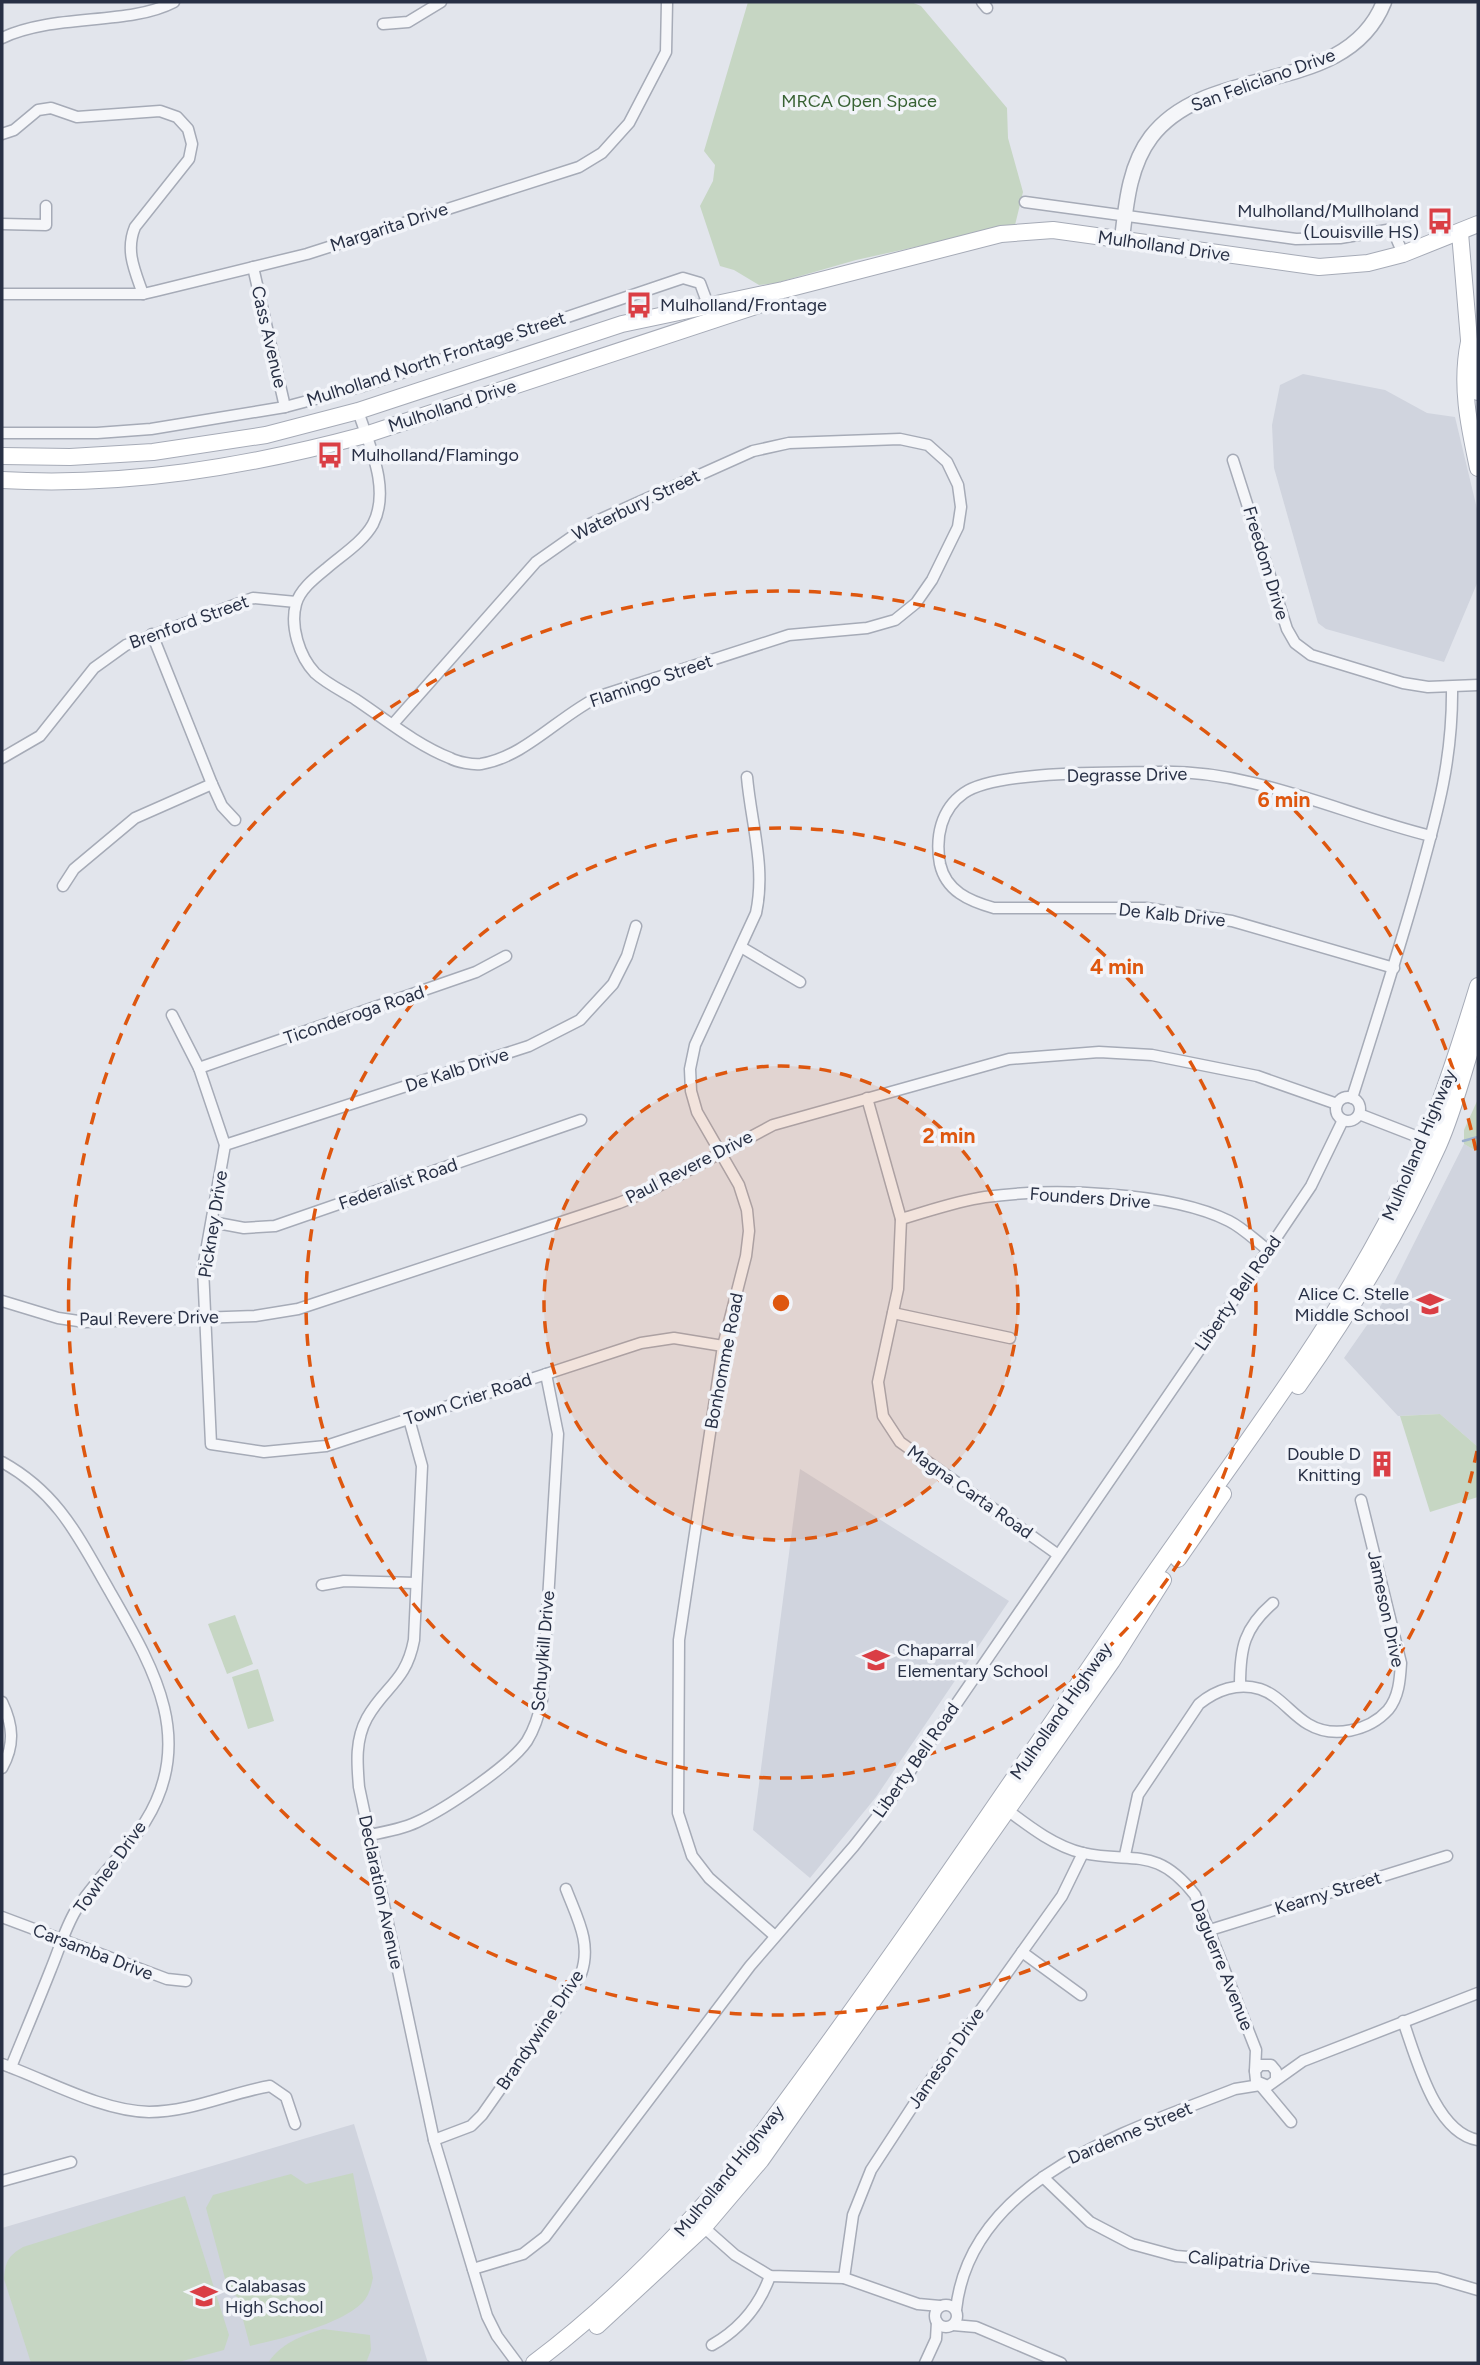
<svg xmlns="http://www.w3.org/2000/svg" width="1480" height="2365" font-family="Figtree,sans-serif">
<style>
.built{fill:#d0d4de}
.green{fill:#c6d6c3}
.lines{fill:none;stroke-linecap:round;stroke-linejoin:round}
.stream{stroke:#9aaece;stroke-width:2.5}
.minor-casing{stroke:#a6abb7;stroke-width:13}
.tertiary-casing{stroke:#a6abb7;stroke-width:17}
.secondary-casing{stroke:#a6abb7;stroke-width:18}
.minor{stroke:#f5f6f9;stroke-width:10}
.tertiary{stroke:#f5f6f9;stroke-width:14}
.secondary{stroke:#fff;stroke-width:16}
.ring{fill:none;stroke:#de570f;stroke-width:3.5;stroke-dasharray:12 9}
.labels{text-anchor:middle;stroke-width:7;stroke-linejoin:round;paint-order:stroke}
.street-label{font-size:18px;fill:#283045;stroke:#f2f4f9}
.park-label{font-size:18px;fill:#386234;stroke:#f2f4f9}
.poi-label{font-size:18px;fill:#283045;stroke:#f2f4f9;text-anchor:start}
.centre{fill:#de570f;stroke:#f2f4f9;stroke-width:3.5}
.ring-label{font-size:21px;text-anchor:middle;font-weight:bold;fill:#de570f;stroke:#f2f4f9;stroke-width:7;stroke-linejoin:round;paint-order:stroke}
</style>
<rect width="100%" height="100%" fill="#e2e5ec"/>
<g class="built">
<path d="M 1303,374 L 1385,390 L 1427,413 L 1455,417 L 1478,513 L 1478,581 L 1444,662 L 1326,629 L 1318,623 L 1274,468 L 1272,425 L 1280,385 Z"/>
<path d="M 1464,1144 L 1478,1152 L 1478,1447 L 1440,1414 L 1398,1416 L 1344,1358 L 1388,1295 Z"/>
<path d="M 800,1469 L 1009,1601 L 876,1797 L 810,1878 L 753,1830 Z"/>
<path d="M 354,2124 L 428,2363 L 2,2363 L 2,2228 Z"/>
</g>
<g class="green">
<path d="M 748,2 L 911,2 L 921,6 L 1007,108 L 1008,138 L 1023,192 L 1015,225 L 856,260 L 776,283 L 759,285 L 734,270 L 720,266 L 700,206 L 713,181 L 715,165 L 704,151 Z"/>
<path d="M 1478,1099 L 1478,1152 L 1464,1144 L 1464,1130 Z"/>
<path d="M 1440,1414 L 1478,1447 L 1478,1497 L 1430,1512 L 1400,1416 Z"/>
<path d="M 235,1615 L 253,1664 L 227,1674 L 208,1624 Z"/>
<path d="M 258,1669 L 274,1721 L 248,1729 L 232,1677 Z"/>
<path d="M 353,2173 L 373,2278 C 371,2287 369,2296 362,2303 C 340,2325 280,2339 250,2346 L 237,2297 L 227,2286 L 206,2208 L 213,2195 L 291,2174 L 306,2184 Z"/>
<path d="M 185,2196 L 229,2335 L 224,2350 L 175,2363 L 31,2363 L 4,2279 C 5,2262 8,2256 23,2247 Z"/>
<path d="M 323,2329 L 370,2335 L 371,2350 L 366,2363 L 268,2363 C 280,2344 302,2335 323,2329 Z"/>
</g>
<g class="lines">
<path class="stream" d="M 1463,1141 L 1478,1137"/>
<g class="minor-casing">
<g id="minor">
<path d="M 982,2 L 987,8"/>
<path d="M 383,24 L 408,22 L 441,2"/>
<path d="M 2,38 C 55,13 128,26 174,2"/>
<path d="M 2,134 L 14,130 L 38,110 L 51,108 L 77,117 L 160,111 L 177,117 L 188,129 L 192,144 L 189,159 L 135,227 C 125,251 135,271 143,294"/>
<path d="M 1025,202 L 1296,239 L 1340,238 L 1387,230 L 1395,235 L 1403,254"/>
<path d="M 2,224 L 46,225 L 46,206"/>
<path d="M 253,267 L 285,407"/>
<path d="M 2,294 L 143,294 L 156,291 L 307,254 L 579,167 L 602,153 L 629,123 L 666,52 L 667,2"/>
<path d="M 358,411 C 369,445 391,489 373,524 C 363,542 342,555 327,568 C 316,577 300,589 296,604 C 290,626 299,656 315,673 C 326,683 342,691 355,699 C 385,719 417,745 450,758 C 457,762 473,765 481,764 C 525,757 560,715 600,696 L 789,635 L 867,628 L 895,620 L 916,603 L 932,580 L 958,527 L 961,507 L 958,485 L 947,462 L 928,445 L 900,439 L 789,443 L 753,451 L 590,524 L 536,562 L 393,724"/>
<path d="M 2,433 L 97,433 L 151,429 L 285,407 L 360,387 L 683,278 L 700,283 L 710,310"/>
<path d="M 1233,460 L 1287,629 L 1295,643 L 1311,655 L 1403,683 L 1428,687 L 1478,685"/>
<path d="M 152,634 L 212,784 L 222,806 L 235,820"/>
<path d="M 2,758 L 40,736 L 94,668 L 126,645 L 253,598 L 296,602"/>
<path d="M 747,777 C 751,823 766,867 756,913 L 695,1045 L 690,1069 L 691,1091 L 697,1112 L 739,1185 L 747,1210 L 749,1231 L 746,1256 L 723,1346 L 679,1640 L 678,1813 L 692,1856 L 709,1878 L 775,1936"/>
<path d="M 63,886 L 74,869 L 135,818 L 212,784"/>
<path d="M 741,947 L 800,982"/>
<path d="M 1394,968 L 1232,921 L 1146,908 L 994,908 C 969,901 946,891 940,864 C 935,837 941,809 964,793 C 996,770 1116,773 1158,772 C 1252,769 1341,814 1431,836"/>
<path d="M 172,1015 L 199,1068 L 225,1145 L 203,1268 L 211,1444 L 264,1452 L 326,1446 L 641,1343 L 674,1338 L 723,1346"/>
<path d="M 199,1068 L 476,972 L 506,956"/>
<circle cx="1348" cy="1109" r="12"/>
<path d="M 867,1098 L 901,1219 L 898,1289 L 878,1382 L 883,1416 L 900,1442 L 1057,1554"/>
<path d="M 1352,1098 C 1374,1029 1396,960 1416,890 C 1436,818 1453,762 1452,687"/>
<path d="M 1359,1114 L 1431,1142"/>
<path d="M 225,1145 L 529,1046 L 580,1020 L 613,984 L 627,956 L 636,926"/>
<path d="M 901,1219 C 929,1211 957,1201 985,1197 C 1051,1188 1169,1191 1229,1221 C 1243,1228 1256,1241 1268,1250"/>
<path d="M 212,1222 L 244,1228 L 275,1226 L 581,1120"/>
<path d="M 2,1301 L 58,1318 L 85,1322 L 255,1316 L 298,1309 L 619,1203 L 651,1190 L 773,1125 L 1009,1059 L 1099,1052 L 1152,1055 L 1257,1076 L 1337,1104"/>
<path d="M 893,1313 L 1010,1338"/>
<path d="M 409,1419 L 422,1466 L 414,1640 C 406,1682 385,1686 367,1718 C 355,1740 357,1763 359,1787 L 434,2140 L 487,2316 L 497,2336 L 517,2363"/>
<path d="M 2,1462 C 58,1493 78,1536 109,1590 C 151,1664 198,1738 145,1822 C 125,1853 96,1879 76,1910 C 65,1928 59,1950 51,1969 C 38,2002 24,2035 11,2067"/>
<path d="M 322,1585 L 344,1581 L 416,1583"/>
<path d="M 1240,1685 C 1240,1648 1244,1628 1273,1603"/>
<path d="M 2,1702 C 13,1725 15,1745 2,1768"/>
<path d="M 1002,1806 C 1026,1824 1053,1846 1083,1853 C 1133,1864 1156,1845 1195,1895 L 1256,2050 L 1255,2071"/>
<path d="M 369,1835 C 386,1832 402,1829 417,1822 C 445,1809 510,1766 527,1741 C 535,1728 539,1715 542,1700 L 558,1434 L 546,1374"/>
<path d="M 1125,1855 L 1138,1795 L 1199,1704 C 1216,1690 1238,1682 1260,1689 C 1279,1695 1291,1714 1308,1724 C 1333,1739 1369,1731 1388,1710 C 1399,1697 1400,1679 1401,1663 L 1361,1500"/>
<path d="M 2,1917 L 167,1979 L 186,1981"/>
<path d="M 1210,1930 L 1447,1856"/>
<path d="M 1022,1952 L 1081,1995"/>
<path d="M 1403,2021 C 1416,2057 1435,2133 1478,2140"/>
<path d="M 2,2064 C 47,2080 101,2111 149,2112 C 191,2112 230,2093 270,2086 L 286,2097 L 295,2124"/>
<path d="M 1276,2078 L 1276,2071 L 1271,2065 L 1260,2065 L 1255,2071 L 1256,2081 L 1268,2086 L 1303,2061 L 1478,1993"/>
<path d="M 1261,2086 L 1291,2122"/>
<path d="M 434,2140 L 471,2126 L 482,2115 L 581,1974 C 592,1943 577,1918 566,1889"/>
<path d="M 1043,2177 L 1090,2222 L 1132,2244 L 1176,2256 L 1437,2278 L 1478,2290"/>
<path d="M 2,2181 L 71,2162"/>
<path d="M 700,2224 L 735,2255 L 770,2276 L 844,2278 L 918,2304 L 940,2306"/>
<path d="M 473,2269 L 523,2254 L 545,2237 L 750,1966 L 854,1846 L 891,1799 L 1268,1250 L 1311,1186 L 1343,1120"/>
<path d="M 844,2278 L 853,2215 L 871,2170 L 922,2092 L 1062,1896 L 1083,1853"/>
<circle cx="946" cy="2316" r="11"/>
<path d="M 956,2310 C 970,2177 1131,2130 1235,2089 L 1260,2085"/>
<path d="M 953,2325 L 976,2327 L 1061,2363"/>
<path d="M 712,2345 C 740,2329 759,2307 770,2276"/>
<path d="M 925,2363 L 936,2339 L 937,2322"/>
</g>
</g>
<g class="tertiary-casing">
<path id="tertiary" d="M 1122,239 C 1126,205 1129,166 1151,137 C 1209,61 1346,98 1384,2"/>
</g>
<g class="secondary-casing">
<g id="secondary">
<path d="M 1460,233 L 1469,340 L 1477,369 L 1478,392"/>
<path d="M 1469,342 C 1460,385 1469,426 1478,468"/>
<path d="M 2,456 L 70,457 L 153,452 L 266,435 L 358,411 L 622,324 L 783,290 L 1001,234 L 1053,230 L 1319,267 L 1368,263 L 1403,254 L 1478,224"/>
<path d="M 2,480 C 126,487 246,467 365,435 L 768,302"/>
<path d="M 1298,1386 C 1352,1310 1399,1232 1438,1146 C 1455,1108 1465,1065 1478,1025"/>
<path d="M 1178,1559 L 1223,1494"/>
<path d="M 597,2326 L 704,2227 L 761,2160 L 1112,1661 L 1163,1580"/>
<path d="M 534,2363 C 611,2305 678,2237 740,2163 C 878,1980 1006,1790 1135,1601 C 1219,1478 1314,1358 1384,1227 C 1426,1151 1453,1068 1478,986"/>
</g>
</g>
<use href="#minor" class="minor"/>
<use href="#tertiary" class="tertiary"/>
<use href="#secondary" class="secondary"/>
</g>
<circle cx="781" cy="1303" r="237" fill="#de570f" fill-opacity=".12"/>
<g class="ring">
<circle cx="781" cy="1303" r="237"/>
<circle cx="781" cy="1303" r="475"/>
<path d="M1477 1451A712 712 0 1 1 1477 1155"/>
</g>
<defs>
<g id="bus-bare" transform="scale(2.1)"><path d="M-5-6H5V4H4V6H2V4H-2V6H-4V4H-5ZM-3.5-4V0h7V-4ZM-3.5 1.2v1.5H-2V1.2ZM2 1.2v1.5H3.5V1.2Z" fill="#da3e45" stroke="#f2f4f9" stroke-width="2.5" paint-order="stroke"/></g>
<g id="school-bare" transform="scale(2.1)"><path d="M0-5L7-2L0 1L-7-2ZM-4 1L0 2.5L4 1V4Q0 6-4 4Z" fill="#da3e45" stroke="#f2f4f9" stroke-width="2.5" paint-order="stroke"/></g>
<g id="building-bare" transform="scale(2.1)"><path d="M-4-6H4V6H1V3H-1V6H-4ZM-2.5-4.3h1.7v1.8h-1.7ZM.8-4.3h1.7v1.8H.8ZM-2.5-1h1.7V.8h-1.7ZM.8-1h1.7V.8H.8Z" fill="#da3e45" stroke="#f2f4f9" stroke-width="2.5" paint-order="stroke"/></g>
</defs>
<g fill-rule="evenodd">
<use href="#bus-bare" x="1440" y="221"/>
<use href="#bus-bare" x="639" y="305"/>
<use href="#bus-bare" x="330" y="455"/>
<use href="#school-bare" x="1430" y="1304"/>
<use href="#building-bare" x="1382" y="1464"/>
<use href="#school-bare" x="876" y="1660"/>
<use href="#school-bare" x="204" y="2296"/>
</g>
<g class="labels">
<g class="street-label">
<text transform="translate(1263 80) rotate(-20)" y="6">San Feliciano Drive</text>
<text transform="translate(389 227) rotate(-18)" y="6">Margarita Drive</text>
<text transform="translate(1164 246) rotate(8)" y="6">Mulholland Drive</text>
<text transform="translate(269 337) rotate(77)" y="6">Cass Avenue</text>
<text transform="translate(436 359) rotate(-18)" y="6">Mulholland North Frontage Street</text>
<text transform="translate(452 406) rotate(-18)" y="6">Mulholland Drive</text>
<text transform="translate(636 505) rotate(-26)" y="6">Waterbury Street</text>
<text transform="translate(1266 563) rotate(73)" y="6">Freedom Drive</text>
<text transform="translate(189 622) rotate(-20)" y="6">Brenford Street</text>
<text transform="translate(651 681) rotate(-19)" y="6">Flamingo Street</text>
<text transform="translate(1127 775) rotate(-1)" y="6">Degrasse Drive</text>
<text transform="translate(1172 915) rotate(6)" y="6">De Kalb Drive</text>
<text transform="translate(354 1015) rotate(-19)" y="6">Ticonderoga Road</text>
<text transform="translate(457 1070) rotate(-18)" y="6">De Kalb Drive</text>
<text transform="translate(1419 1145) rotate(-67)" y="6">Mulholland Highway</text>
<text transform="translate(689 1167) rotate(-27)" y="6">Paul Revere Drive</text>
<text transform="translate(398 1184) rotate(-19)" y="6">Federalist Road</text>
<text transform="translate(1090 1198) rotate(4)" y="6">Founders Drive</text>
<text transform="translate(213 1224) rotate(-81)" y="6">Pickney Drive</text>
<text transform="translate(1238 1293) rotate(-55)" y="6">Liberty Bell Road</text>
<text transform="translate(149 1318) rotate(-1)" y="6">Paul Revere Drive</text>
<text transform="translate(724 1361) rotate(-79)" y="6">Bonhomme Road</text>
<text transform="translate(468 1399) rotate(-18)" y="6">Town Crier Road</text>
<text transform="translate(970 1492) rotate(35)" y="6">Magna Carta Road</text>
<text transform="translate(1386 1609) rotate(78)" y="6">Jameson Drive</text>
<text transform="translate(543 1651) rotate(-85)" y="6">Schuylkill Drive</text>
<text transform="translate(1061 1711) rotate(-55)" y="6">Mulholland Highway</text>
<text transform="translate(916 1760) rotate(-55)" y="6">Liberty Bell Road</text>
<text transform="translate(110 1867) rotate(-54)" y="6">Towhee Drive</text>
<text transform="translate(381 1892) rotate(78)" y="6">Declaration Avenue</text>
<text transform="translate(1328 1893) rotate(-17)" y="6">Kearny Street</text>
<text transform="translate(93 1952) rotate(21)" y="6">Carsamba Drive</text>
<text transform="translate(1222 1965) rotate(68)" y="6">Daguerre Avenue</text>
<text transform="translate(540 2030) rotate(-56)" y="6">Brandywine Drive</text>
<text transform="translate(946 2058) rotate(-55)" y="6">Jameson Drive</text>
<text transform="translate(1130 2133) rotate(-23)" y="6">Dardenne Street</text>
<text transform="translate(729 2171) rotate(-51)" y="6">Mulholland Highway</text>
<text transform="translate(1249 2262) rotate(5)" y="6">Calipatria Drive</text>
</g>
<g class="park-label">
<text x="859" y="107">MRCA Open Space</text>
</g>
<g class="poi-label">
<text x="1419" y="217" text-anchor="end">Mulholland/Mullholand<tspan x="1419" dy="21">(Louisville HS)</tspan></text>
<text x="660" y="311">Mulholland/Frontage</text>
<text x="351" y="461">Mulholland/Flamingo</text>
<text x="1409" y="1300" text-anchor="end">Alice C. Stelle<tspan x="1409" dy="21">Middle School</tspan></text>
<text x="1361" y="1460" text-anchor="end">Double D<tspan x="1361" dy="21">Knitting</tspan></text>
<text x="897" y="1656">Chaparral<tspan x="897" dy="21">Elementary School</tspan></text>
<text x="225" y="2292">Calabasas<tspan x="225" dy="21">High School</tspan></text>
</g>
</g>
<circle cx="781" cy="1303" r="10" class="centre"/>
<g class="ring-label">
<text x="1284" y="807">6 min</text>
<text x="1117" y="974">4 min</text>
<text x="949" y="1143">2 min</text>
</g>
<rect width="1480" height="2365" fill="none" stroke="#283045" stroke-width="7"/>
</svg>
